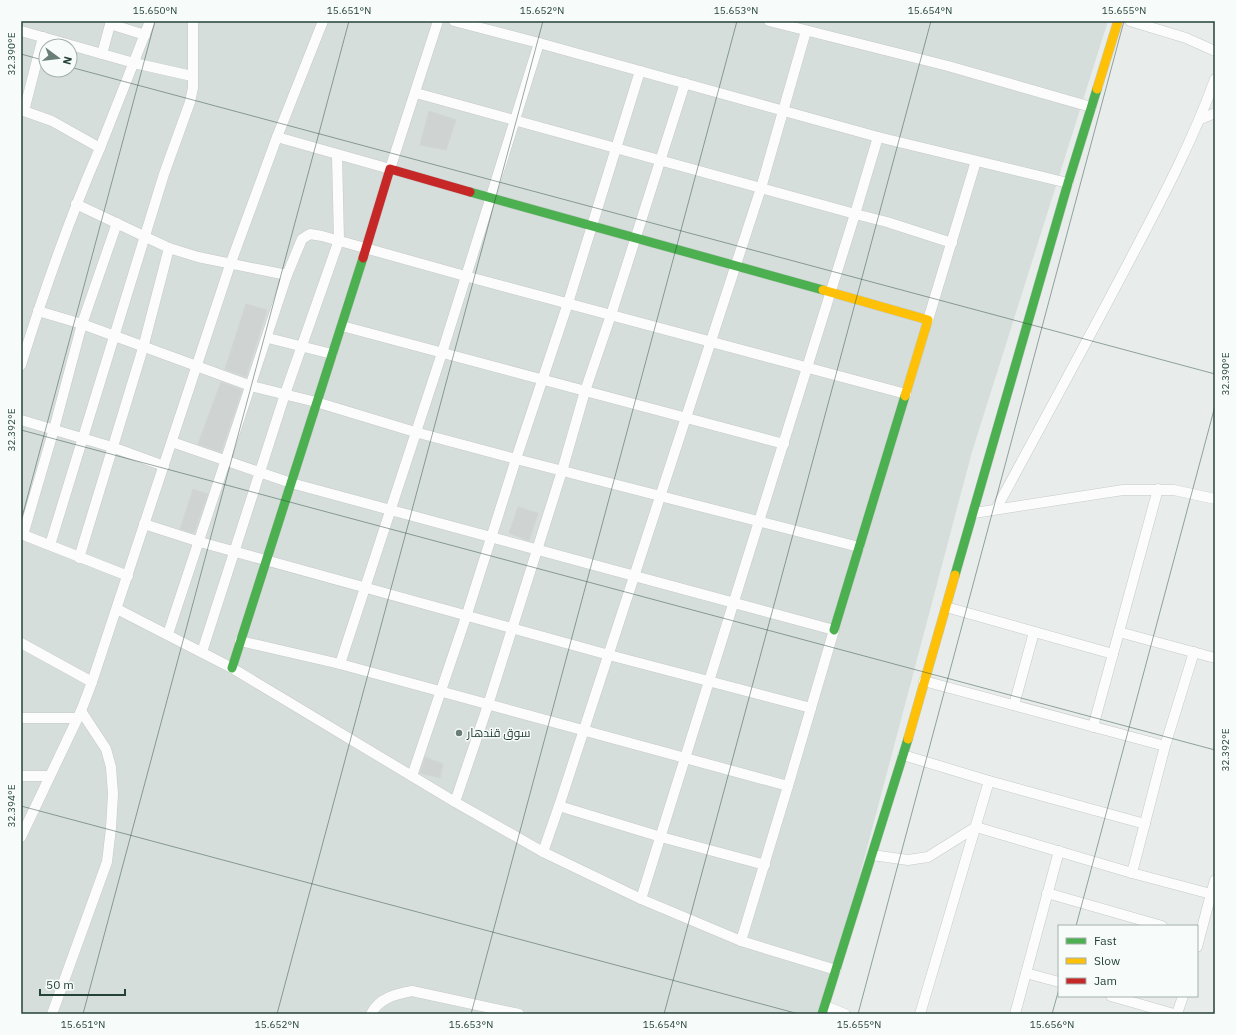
<svg xmlns="http://www.w3.org/2000/svg" width="1236" height="1035" font-family="'IBM Plex Sans',Cairo,sans-serif">
<style>
.built{fill:#d6dedb;fill-rule:evenodd}
.building{fill:#cfd4d2;stroke:#d1d6d4}
.lines{fill:none;stroke-linecap:round;stroke-linejoin:round}
.street-casing{stroke:#c5cac8;stroke-width:11}
.fast-casing{stroke:#c3cbc8;stroke-width:10}
.slow-casing{stroke:#c3cbc8;stroke-width:10}
.jam-casing{stroke:#c3cbc8;stroke-width:10}
.street{stroke:#fcfcfc;stroke-width:10}
.fast{stroke:#4caf50;stroke-width:9}
.slow{stroke:#ffc107;stroke-width:9}
.jam{stroke:#c62828;stroke-width:9}
.ticks{fill:none;stroke:#24423a;stroke-width:1;stroke-opacity:0.45}
.poi-dot{fill:#697e78;stroke:#f7fbf9;stroke-width:1.5}
.labels{text-anchor:middle;stroke-width:3;stroke-linejoin:round;paint-order:stroke}
.poi-label{font-size:12px;fill:#24423a;stroke:#f7fbf9;text-anchor:start}
.neatline{fill:none;stroke:#24423a;stroke-width:1.5}
.ticks-label{font-size:10px;text-anchor:middle;fill:#24423a}
</style>
<rect width="100%" height="100%" fill="#e8edeb"/>
<path class="built" d="M 21,21 L 1108,21 L 972,452 L 823,1014 L 21,1014 ZM 46,46 L 70,46 L 70,70 L 46,70 Z"/>
<g class="building">
<path d="M 429,111 L 456,120 L 446,150 L 420,145 Z"/>
<path d="M 246,304 L 267,310 L 246,377 L 225,369 Z"/>
<path d="M 221,382 L 242,390 L 221,452 L 198,444 Z"/>
<path d="M 193,489 L 208,494 L 194,533 L 180,529 Z"/>
<path d="M 518,507 L 538,513 L 529,541 L 509,533 Z"/>
<path d="M 425,757 L 443,764 L 440,778 L 420,773 Z"/>
</g>
<g class="lines">
<g class="street-casing">
<g id="street">
<path d="M 769,21 L 948,66 L 1091,107"/>
<path d="M 1130,21 L 1186,38 L 1215,51"/>
<path d="M 110,24 L 145,35"/>
<path d="M 21,31 L 134,63 L 192,76"/>
<path d="M 539,43 L 640,71 L 568,303 L 516,459 L 859,547"/>
<path d="M 102,54 L 111,21"/>
<path d="M 640,71 L 878,137 L 855,214 L 887,222 L 952,243"/>
<path d="M 416,93 L 855,214 L 641,899"/>
<path d="M 21,110 L 52,121 L 100,148 C 69,219 44,291 21,365"/>
<path d="M 24,111 L 43,37"/>
<path d="M 1201,119 L 1215,113"/>
<path d="M 277,137 L 390,169 L 438,21"/>
<path d="M 878,137 L 1068,183"/>
<path d="M 100,148 L 150,21"/>
<path d="M 76,204 L 169,248 L 198,257 L 287,275 L 302,239 L 310,234 L 322,236 L 465,276 L 906,394"/>
<path d="M 38,311 L 82,324 L 251,386 L 316,402 L 415,432 L 516,459 L 467,614 L 412,776"/>
<path d="M 928,320 L 976,161"/>
<path d="M 342,326 L 784,444"/>
<path d="M 268,338 L 332,354"/>
<path d="M 21,420 L 112,447 L 164,466"/>
<path d="M 172,442 L 291,483 L 834,630 L 788,786"/>
<path d="M 996,509 C 1042,424 1088,340 1133,254 C 1163,197 1193,140 1215,79"/>
<path d="M 974,513 L 1123,490 L 1174,490 L 1215,499"/>
<path d="M 144,524 L 200,542 L 609,655 L 811,708"/>
<path d="M 21,534 L 128,576"/>
<path d="M 23,535 L 54,429 L 82,324 L 117,223"/>
<path d="M 50,545 L 164,174 L 190,102 L 193,88 L 193,21"/>
<path d="M 79,558 L 143,348 L 169,248"/>
<path d="M 946,607 L 1113,654"/>
<path d="M 117,609 L 232,668 L 455,802 L 543,852 L 641,899 L 741,941"/>
<path d="M 1119,632 L 1158,489"/>
<path d="M 168,634 L 287,275"/>
<path d="M 240,641 L 340,664 L 442,353 L 539,43 L 454,21"/>
<path d="M 21,643 L 92,682"/>
<path d="M 202,652 L 285,394 L 339,240 L 337,155"/>
<path d="M 340,664 L 788,786 L 741,941 L 836,970"/>
<path d="M 924,681 L 1165,746"/>
<path d="M 1014,705 L 1034,632"/>
<path d="M 21,718 L 77,718"/>
<path d="M 1093,727 L 1119,632 L 1215,658"/>
<path d="M 903,755 L 989,781 L 920,1014"/>
<path d="M 21,776 L 50,776"/>
<path d="M 989,781 L 1145,824"/>
<path d="M 455,802 L 488,705 L 562,471 L 585,391 L 611,315 L 685,83"/>
<path d="M 976,827 L 1132,873 L 1165,746 L 1194,652"/>
<path d="M 21,837 L 81,711 L 92,682 L 230,265 L 277,137 L 323,21"/>
<path d="M 543,852 L 559,806"/>
<path d="M 872,855 L 908,860 L 928,857 L 976,827"/>
<path d="M 765,865 L 661,837 L 559,806 L 761,188 L 806,31"/>
<path d="M 1132,873 L 1211,894 L 1197,947"/>
<path d="M 1047,893 L 1162,926"/>
<path d="M 1211,894 L 1215,880"/>
<path d="M 1026,973 L 1059,982"/>
<path d="M 1111,996 L 1174,1014"/>
<path d="M 825,1006 L 845,1014"/>
<path d="M 52,1014 L 107,862 L 111,828 L 113,794 L 111,767 L 106,749 L 81,711"/>
<path d="M 371,1014 C 379,998 396,994 412,991 L 519,1014"/>
<path d="M 1015,1014 L 1059,851"/>
<path d="M 1177,1014 L 1183,996"/>
</g>
</g>
<g class="fast-casing">
<g id="fast">
<path d="M 470,192 L 823,290"/>
<path d="M 955,575 L 1068,183 L 1097,89"/>
<path d="M 834,630 L 905,396"/>
<path d="M 232,668 L 363,258"/>
<path d="M 822,1014 L 908,739"/>
</g>
</g>
<g class="slow-casing">
<g id="slow">
<path d="M 1097,89 L 1118,21"/>
<path d="M 823,290 L 928,320 L 905,396"/>
<path d="M 908,739 L 955,575"/>
</g>
</g>
<g class="jam-casing">
<path id="jam" d="M 363,258 L 390,169 L 470,192"/>
</g>
<use href="#street" class="street"/>
<use href="#fast" class="fast"/>
<use href="#slow" class="slow"/>
<use href="#jam" class="jam"/>
</g>
<path class="ticks" d="M 21,54 L 46,61M 70,67 L 1215,374M 21,430 L 1215,750M 21,521 L 155,21M 21,806 L 799,1014M 1076,926 L 1215,406M 83,1014 L 349,21M 277,1014 L 543,21M 471,1014 L 737,21M 664,1014 L 931,21M 858,1014 L 1124,21M 1052,1014 L 1059,989"/>
<circle class="poi-dot" cx="459" cy="733" r="4"/>
<g class="labels">
<g class="poi-label">
<text x="467" y="737">سوق قندهار</text>
</g>
</g>
<rect width="1236" height="1035" fill="none" stroke="#f7fbf9" stroke-width="44"/>
<rect x="1058" y="925" width="140" height="72" fill="#f7fbf9" stroke="#a3b1ad"/>
<rect x="1066" y="938" width="20" height="6" fill="#4caf50" stroke="#a3b1ad"/>
<text x="1094" y="945" font-size="12" fill="#24423a">Fast</text>
<rect x="1066" y="958" width="20" height="6" fill="#ffc107" stroke="#a3b1ad"/>
<text x="1094" y="965" font-size="12" fill="#24423a">Slow</text>
<rect x="1066" y="978" width="20" height="6" fill="#c62828" stroke="#a3b1ad"/>
<text x="1094" y="985" font-size="12" fill="#24423a">Jam</text>
<g transform="translate(58 58) rotate(105)"><circle r="19" fill="#f7fbf9" stroke="#a3b1ad"/>
<path d="M0-3L7 15L0 10L-7 15Z" fill="#697e78"/>
<text y="-6" font-size="11" font-weight="bold" text-anchor="middle" fill="#24423a">N</text>
</g>
<path d="M40 989v6h85v-6" fill="none" stroke="#24423a" stroke-width="2"/>
<text x="46" y="989" font-size="12" fill="#24423a" stroke="#f7fbf9" stroke-width="3" paint-order="stroke">50 m</text>
<rect x="22" y="22" width="1192" height="991" class="neatline"/>
<g class="ticks-label">
<text x="155" y="14">15.650°N</text>
<text x="349" y="14">15.651°N</text>
<text x="542" y="14">15.652°N</text>
<text x="736" y="14">15.653°N</text>
<text x="930" y="14">15.654°N</text>
<text x="1124" y="14">15.655°N</text>
<text transform="translate(11 54) rotate(-90)" y="4">32.390°E</text>
<text transform="translate(1225 374) rotate(-90)" y="4">32.390°E</text>
<text transform="translate(11 430) rotate(-90)" y="4">32.392°E</text>
<text transform="translate(1225 750) rotate(-90)" y="4">32.392°E</text>
<text transform="translate(11 806) rotate(-90)" y="4">32.394°E</text>
<text x="83" y="1028">15.651°N</text>
<text x="277" y="1028">15.652°N</text>
<text x="471" y="1028">15.653°N</text>
<text x="665" y="1028">15.654°N</text>
<text x="859" y="1028">15.655°N</text>
<text x="1052" y="1028">15.656°N</text>
</g>
</svg>
